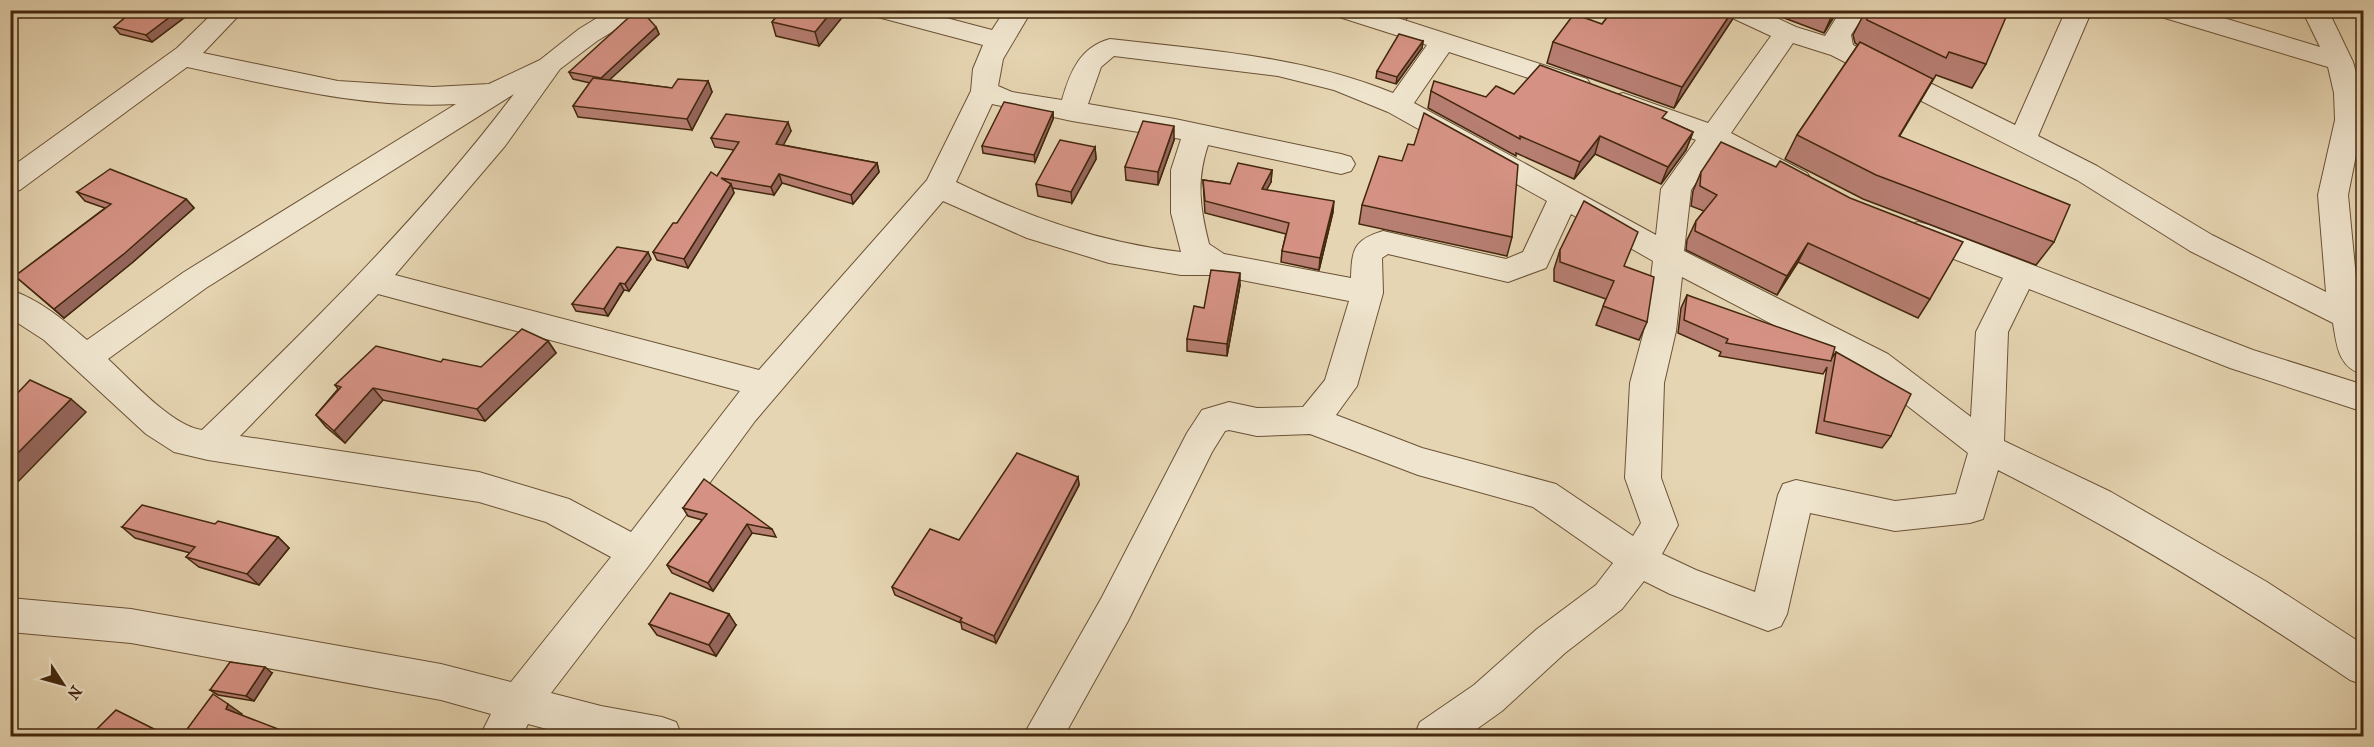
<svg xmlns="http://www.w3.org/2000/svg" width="2374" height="747" font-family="'IM FELL French Canon',serif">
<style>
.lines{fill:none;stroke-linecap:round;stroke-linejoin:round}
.minor-casing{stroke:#6b5236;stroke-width:2}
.minor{fill:#efe4cd;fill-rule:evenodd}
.wall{fill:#b77e72;stroke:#42270d;stroke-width:1.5}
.shaded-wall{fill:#95665c;stroke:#42270d;stroke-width:1.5}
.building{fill:#d59284;stroke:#42270d;stroke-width:1.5}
</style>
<rect width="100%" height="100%" fill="#e6d5b2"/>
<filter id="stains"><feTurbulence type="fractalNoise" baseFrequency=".00333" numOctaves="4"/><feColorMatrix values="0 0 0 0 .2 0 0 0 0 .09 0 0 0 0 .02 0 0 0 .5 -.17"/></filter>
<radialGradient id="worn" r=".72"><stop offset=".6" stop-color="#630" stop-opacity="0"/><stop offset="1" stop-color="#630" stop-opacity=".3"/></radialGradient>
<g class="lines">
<g class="minor-casing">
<path id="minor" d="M 216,10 L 244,10 L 203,53 L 338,81 L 433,87 L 489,84 L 540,60 L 579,29 L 610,10 L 642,10 L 638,16 L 597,41 L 560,69 L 505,146 L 395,275 L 759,370 L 927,180 L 971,91 L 973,69 L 983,45 L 874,16 L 870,10 L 916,10 L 992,30 L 1005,10 L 1032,10 L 1003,59 L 998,86 L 1012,92 L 1062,100 C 1070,72 1080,47 1110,39 C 1206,50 1302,56 1393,93 L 1427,45 L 1336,16 L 1332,10 L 1373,10 L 1587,79 L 1591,85 L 1587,91 L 1577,94 L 1449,52 L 1414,103 L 1656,235 L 1661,189 L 1696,140 L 1613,108 L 1609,102 L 1613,96 L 1623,93 L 1708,123 L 1771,36 L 1728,16 L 1724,10 L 1760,10 L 1796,27 L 1825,36 L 1841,10 L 1867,10 L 1851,35 L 1853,45 L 2015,125 L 2066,10 L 2092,10 L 2038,136 L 2097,166 L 2212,235 L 2326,292 L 2318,195 L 2335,120 L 2334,93 L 2328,67 L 2158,16 L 2154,10 L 2197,10 L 2320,47 L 2302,10 L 2328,10 L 2353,62 L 2362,93 L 2363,120 L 2348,195 L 2357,288 L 2364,316 L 2364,375 C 2338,367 2337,347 2333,323 L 2190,251 L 2077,180 L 1831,55 L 1793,43 L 1731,133 L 1807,173 L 1812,180 L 1807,187 L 1797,190 L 1787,187 L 1718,150 L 1691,190 L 1684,251 L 1888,354 L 1971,417 L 1976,332 L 2003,278 L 1907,241 L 1903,233 L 1907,225 L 1918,222 L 1929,225 L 2253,350 L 2364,385 L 2364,412 L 2230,368 L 2029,289 L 2008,332 L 2004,441 L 2111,492 L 2267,582 L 2364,645 L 2364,685 L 2350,680 C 2236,603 2121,532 1998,470 L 1983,519 L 1970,523 L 1895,531 L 1810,513 L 1787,614 L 1781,626 L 1768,631 L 1670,594 L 1644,581 L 1622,609 L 1565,653 L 1502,711 L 1467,736 L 1414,736 L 1420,722 L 1474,685 L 1537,629 L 1596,585 L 1613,563 L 1533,507 L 1418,475 L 1310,434 L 1257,436 L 1229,430 L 1225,431 L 1212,452 L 1128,621 L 1064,736 L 1023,736 L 1102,597 L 1187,433 L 1202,410 L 1229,402 L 1257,408 L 1303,407 L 1325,380 L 1349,301 L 1216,275 L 1181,275 L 1109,263 L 1027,238 L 943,201 L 755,421 L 650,564 L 551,693 L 601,706 L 662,717 L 676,722 L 682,736 L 573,736 L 528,724 L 522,736 L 480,736 L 491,714 L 441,700 L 131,643 L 10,632 L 10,598 L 131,609 L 441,664 L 511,682 L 611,557 L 546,522 L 479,502 L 208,460 L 174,452 L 146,434 L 44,340 L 10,318 L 10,290 C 39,299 65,321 87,340 L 184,272 L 456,104 C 364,109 276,86 187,67 L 20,190 L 10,193 L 10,168 L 177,48 ZM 1114,56 L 1278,76 L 1334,90 L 1388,112 L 1547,201 L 1523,252 L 1506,259 L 1383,231 C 1353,240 1352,250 1351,278 L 1224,254 L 1209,244 C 1200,208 1196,181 1208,145 L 1341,174 L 1351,171 L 1355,164 L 1351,157 L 1341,154 L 1175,119 L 1088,104 L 1101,67 ZM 514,94 C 421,217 312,324 202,430 C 172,426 131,380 108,359 L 206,288 ZM 992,104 L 1072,121 L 1181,139 L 1171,170 L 1171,213 L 1181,252 C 1101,243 1028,217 956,182 ZM 1571,214 L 1653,261 L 1644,331 L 1630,383 L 1625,478 L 1641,523 L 1633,536 L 1556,484 L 1422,448 L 1336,415 L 1357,386 L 1383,293 L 1382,258 L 1388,254 L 1508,282 L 1546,268 ZM 1682,277 L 1864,372 L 1968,453 L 1956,494 L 1895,501 L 1796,480 L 1783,484 L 1778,495 L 1755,592 L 1696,570 L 1662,554 L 1678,525 L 1661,478 L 1664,383 L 1676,331 ZM 378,294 L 740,391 L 631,532 L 569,499 L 479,472 L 240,436 Z"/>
</g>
<use href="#minor" class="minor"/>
</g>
<g class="wall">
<path d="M 134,10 L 180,10 L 185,17 L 152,42 L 120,34 L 114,27 Z"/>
<path d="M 782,10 L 848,10 L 819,46 L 776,36 L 772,22 Z"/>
<path d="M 1382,10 L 1414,10 L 1407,18 Z"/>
<path d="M 1613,10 L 1736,10 L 1732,20 L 1674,108 L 1547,63 L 1553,42 L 1602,24 Z"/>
<path d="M 1763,10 L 1838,10 L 1824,33 Z"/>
<path d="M 1866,10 L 1986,64 L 1972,88 L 1936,75 L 1899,137 L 2054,242 L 2036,265 L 1863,199 L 1785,159 L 1797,135 L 1858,45 L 1855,43 L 1853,35 Z"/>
<path d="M 656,27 L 659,34 L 609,80 L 672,88 L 708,81 L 712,92 L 692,130 L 578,117 L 573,106 L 590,83 L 573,79 L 569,72 Z"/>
<path d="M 1423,41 L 1422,48 L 1396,84 L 1376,78 L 1377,71 Z"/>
<path d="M 1431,91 L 1486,97 L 1514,94 L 1664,119 L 1693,132 L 1686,150 L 1661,184 L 1595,154 L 1574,179 L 1516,153 L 1516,156 L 1428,108 Z"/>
<path d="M 1053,112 L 1053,119 L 1035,162 L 983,153 L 982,146 Z"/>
<path d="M 791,131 L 783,145 L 877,163 L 879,172 L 853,204 L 782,183 L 774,195 L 732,188 L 734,193 L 688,268 L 657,260 L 653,252 L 717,176 L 734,150 L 715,147 L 711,138 Z"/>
<path d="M 1174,140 L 1158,185 L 1126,180 L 1125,167 Z"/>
<path d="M 1095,147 L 1096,159 L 1072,203 L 1038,196 L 1036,184 Z"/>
<path d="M 1402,161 L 1512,237 L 1507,256 L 1359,224 L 1362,205 Z"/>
<path d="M 1272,170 L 1271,182 L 1266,190 L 1333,212 L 1319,270 L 1281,262 L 1282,251 L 1286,234 L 1205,213 L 1203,180 L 1230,184 Z"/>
<path d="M 1701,172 L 1930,299 L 1918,318 L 1798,262 L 1777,295 L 1686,250 L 1687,240 L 1696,221 L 1704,211 L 1691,206 L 1693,191 Z"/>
<path d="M 77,192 L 186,199 L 194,208 L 133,262 L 64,318 L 15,276 L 105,208 L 85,201 Z"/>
<path d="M 1560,250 L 1624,267 L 1647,322 L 1639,340 L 1596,325 L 1606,299 L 1554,281 L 1554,269 Z"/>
<path d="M 651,259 L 629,291 L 624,290 L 608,316 L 576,311 L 572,304 Z"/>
<path d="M 1240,285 L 1227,356 L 1187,351 L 1187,339 L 1204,308 Z"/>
<path d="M 1687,295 L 1831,359 L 1836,352 L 1891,436 L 1882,448 L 1816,433 L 1827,367 L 1823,374 L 1719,356 L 1721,352 L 1678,333 L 1681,308 Z"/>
<path d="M 548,341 L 556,353 L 485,421 L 383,400 L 345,443 L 326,427 L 316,415 L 338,389 L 335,385 L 441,362 L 481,367 Z"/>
<path d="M 1078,477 L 1079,485 L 996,643 L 962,629 L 961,623 L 895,595 L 892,587 L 959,540 Z"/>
<path d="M 683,508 L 772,529 L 776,537 L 752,533 L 713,591 L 672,573 L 667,565 L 702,520 L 688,516 Z"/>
<path d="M 215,524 L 278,537 L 289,548 L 259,585 L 199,567 L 186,557 L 190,553 L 135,538 L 122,527 Z"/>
<path d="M 649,624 L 736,625 L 716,656 L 657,635 Z"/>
<path d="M 2364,627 L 2364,643 L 2360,640 Z"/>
<path d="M 272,673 L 254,701 L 218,695 L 210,690 Z"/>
</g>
<g class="shaded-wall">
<path d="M 179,10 L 180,10 L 185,17 L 152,42 L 146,35 Z"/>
<path d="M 833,10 L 848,10 L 819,46 L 815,32 Z"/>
<path d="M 1409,10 L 1414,10 L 1407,18 L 1408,11 Z"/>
<path d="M 1733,10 L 1736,10 L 1732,20 L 1674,108 L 1682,87 Z"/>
<path d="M 1835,10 L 1838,10 L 1824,33 L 1834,11 Z"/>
<path d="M 656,27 L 659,34 L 604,85 L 601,78 Z"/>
<path d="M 1423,41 L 1422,48 L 1396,84 L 1397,77 Z"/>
<path d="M 708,81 L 712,92 L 692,130 L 687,119 Z"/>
<path d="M 1053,112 L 1053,119 L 1035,162 L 1034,155 Z"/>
<path d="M 788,122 L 791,131 L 779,153 L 776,144 Z"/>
<path d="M 1174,126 L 1174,140 L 1158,185 L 1158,172 Z"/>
<path d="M 1693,132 L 1686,150 L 1661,184 L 1668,167 Z"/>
<path d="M 1600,136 L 1595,154 L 1574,179 L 1580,162 Z"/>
<path d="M 1095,147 L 1096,159 L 1072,203 L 1071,192 Z"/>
<path d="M 877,163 L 879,172 L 853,204 L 851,195 Z"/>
<path d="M 1272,170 L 1271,182 L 1261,200 L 1262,189 Z"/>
<path d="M 779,174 L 782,183 L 774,195 L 771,187 Z"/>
<path d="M 731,184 L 734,193 L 688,268 L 684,259 Z"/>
<path d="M 186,199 L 194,208 L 133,262 L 64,318 L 54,309 Z"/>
<path d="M 1334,201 L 1333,212 L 1319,270 L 1320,258 Z"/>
<path d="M 1808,243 L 1798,262 L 1777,295 L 1787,276 Z"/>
<path d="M 648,252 L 651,259 L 629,291 L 625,284 Z"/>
<path d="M 1240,273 L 1240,285 L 1227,356 L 1227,344 Z"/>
<path d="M 620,283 L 624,290 L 608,316 L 604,309 Z"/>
<path d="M 548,341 L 556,353 L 485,421 L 477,409 Z"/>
<path d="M 373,388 L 383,400 L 345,443 L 334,431 Z"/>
<path d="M 71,399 L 86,412 L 10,490 L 10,461 Z"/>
<path d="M 1078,477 L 1079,485 L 996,643 L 994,636 Z"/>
<path d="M 747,524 L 752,533 L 713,591 L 708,583 Z"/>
<path d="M 278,537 L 289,548 L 259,585 L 247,574 Z"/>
<path d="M 729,614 L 736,625 L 716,656 L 709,645 Z"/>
<path d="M 265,667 L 272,673 L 254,701 L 246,696 Z"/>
<path d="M 228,704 L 242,714 L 240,719 L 226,709 Z"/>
</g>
<g class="building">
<path d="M 134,10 L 179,10 L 146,35 L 114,27 Z"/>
<path d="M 637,10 L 641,10 L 656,27 L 601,78 L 569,72 Z"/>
<path d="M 782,10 L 833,10 L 815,32 L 772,22 Z"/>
<path d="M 1613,10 L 1733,10 L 1682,87 L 1553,42 L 1574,14 L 1602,24 Z"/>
<path d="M 1866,10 L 2009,10 L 1986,64 L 1949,52 L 1946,58 L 1867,20 L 1865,12 Z"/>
<path d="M 1399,34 L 1423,41 L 1397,77 L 1377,71 Z"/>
<path d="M 1860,42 L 1933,79 L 1899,136 L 2070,205 L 2054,242 L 1876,175 L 1797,135 Z"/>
<path d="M 1540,65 L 1667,112 L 1662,118 L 1693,132 L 1668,167 L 1600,136 L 1580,162 L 1520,136 L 1520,139 L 1431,91 L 1434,81 L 1486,97 L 1496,86 L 1514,94 Z"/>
<path d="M 593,78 L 672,88 L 678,79 L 708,81 L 687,119 L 573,106 Z"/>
<path d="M 1004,102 L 1053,112 L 1034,155 L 982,146 Z"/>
<path d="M 1424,113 L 1518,165 L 1512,237 L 1362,205 L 1379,156 L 1402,161 L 1408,144 L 1414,145 Z"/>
<path d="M 726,114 L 788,122 L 776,144 L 877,163 L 851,195 L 779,174 L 771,187 L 721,178 L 731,184 L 684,259 L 653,252 L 673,223 L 677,223 L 711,172 L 717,176 L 739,142 L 711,138 Z"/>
<path d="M 1143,121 L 1174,126 L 1158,172 L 1125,167 Z"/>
<path d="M 1060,140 L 1095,147 L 1071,192 L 1036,184 Z"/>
<path d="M 1721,142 L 1776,167 L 1780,161 L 1850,198 L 1963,242 L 1930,299 L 1808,243 L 1787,276 L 1695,231 L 1696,221 L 1717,195 L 1700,186 L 1701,172 Z"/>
<path d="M 1238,163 L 1272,170 L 1262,189 L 1334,201 L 1320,258 L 1282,251 L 1289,223 L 1205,201 L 1203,180 L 1230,184 Z"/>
<path d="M 110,169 L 186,199 L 125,253 L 54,309 L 15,276 L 111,204 L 77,192 Z"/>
<path d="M 1584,201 L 1638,232 L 1624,266 L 1654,277 L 1647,322 L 1603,306 L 1614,281 L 1560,262 L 1560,250 Z"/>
<path d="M 617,247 L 648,252 L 625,284 L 620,283 L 604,309 L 572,304 Z"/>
<path d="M 1211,270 L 1240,273 L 1227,344 L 1187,339 L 1194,306 L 1204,308 Z"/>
<path d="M 1687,295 L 1835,347 L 1831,361 L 1726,343 L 1728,339 L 1684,320 Z"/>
<path d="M 522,329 L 548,341 L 477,409 L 373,388 L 334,431 L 316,415 L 341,387 L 335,385 L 376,346 L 441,362 L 443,359 L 481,367 Z"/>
<path d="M 1836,352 L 1911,394 L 1891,436 L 1824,421 Z"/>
<path d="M 30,380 L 71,399 L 10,461 L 10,401 Z"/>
<path d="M 1017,453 L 1078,477 L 994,636 L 960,621 L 962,618 L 892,587 L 930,529 L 959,540 Z"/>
<path d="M 704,479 L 772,529 L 747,524 L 708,583 L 667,565 L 707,514 L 683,508 Z"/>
<path d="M 142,505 L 215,524 L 218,521 L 278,537 L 247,574 L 186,557 L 195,547 L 122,527 Z"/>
<path d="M 670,593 L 729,614 L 709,645 L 649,624 Z"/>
<path d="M 230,662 L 265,667 L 246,696 L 210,690 Z"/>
<path d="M 213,694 L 228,704 L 226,709 L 296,736 L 182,736 Z"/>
<path d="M 116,710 L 168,736 L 98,736 L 92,734 Z"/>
</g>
<rect width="2374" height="747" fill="none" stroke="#e6d5b2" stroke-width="36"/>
<rect x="12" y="12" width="2350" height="723" fill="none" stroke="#42270d" stroke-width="3"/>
<rect x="18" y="18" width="2338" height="711" fill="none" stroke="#42270d" stroke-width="1.5"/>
<g transform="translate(63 684) rotate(126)" stroke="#efe4cd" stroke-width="4.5" paint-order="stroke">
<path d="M0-4.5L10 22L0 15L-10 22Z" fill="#42270d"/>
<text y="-9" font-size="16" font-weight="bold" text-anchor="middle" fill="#42270d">N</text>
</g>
<rect width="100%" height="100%" filter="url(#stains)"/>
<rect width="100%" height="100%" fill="url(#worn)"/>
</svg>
